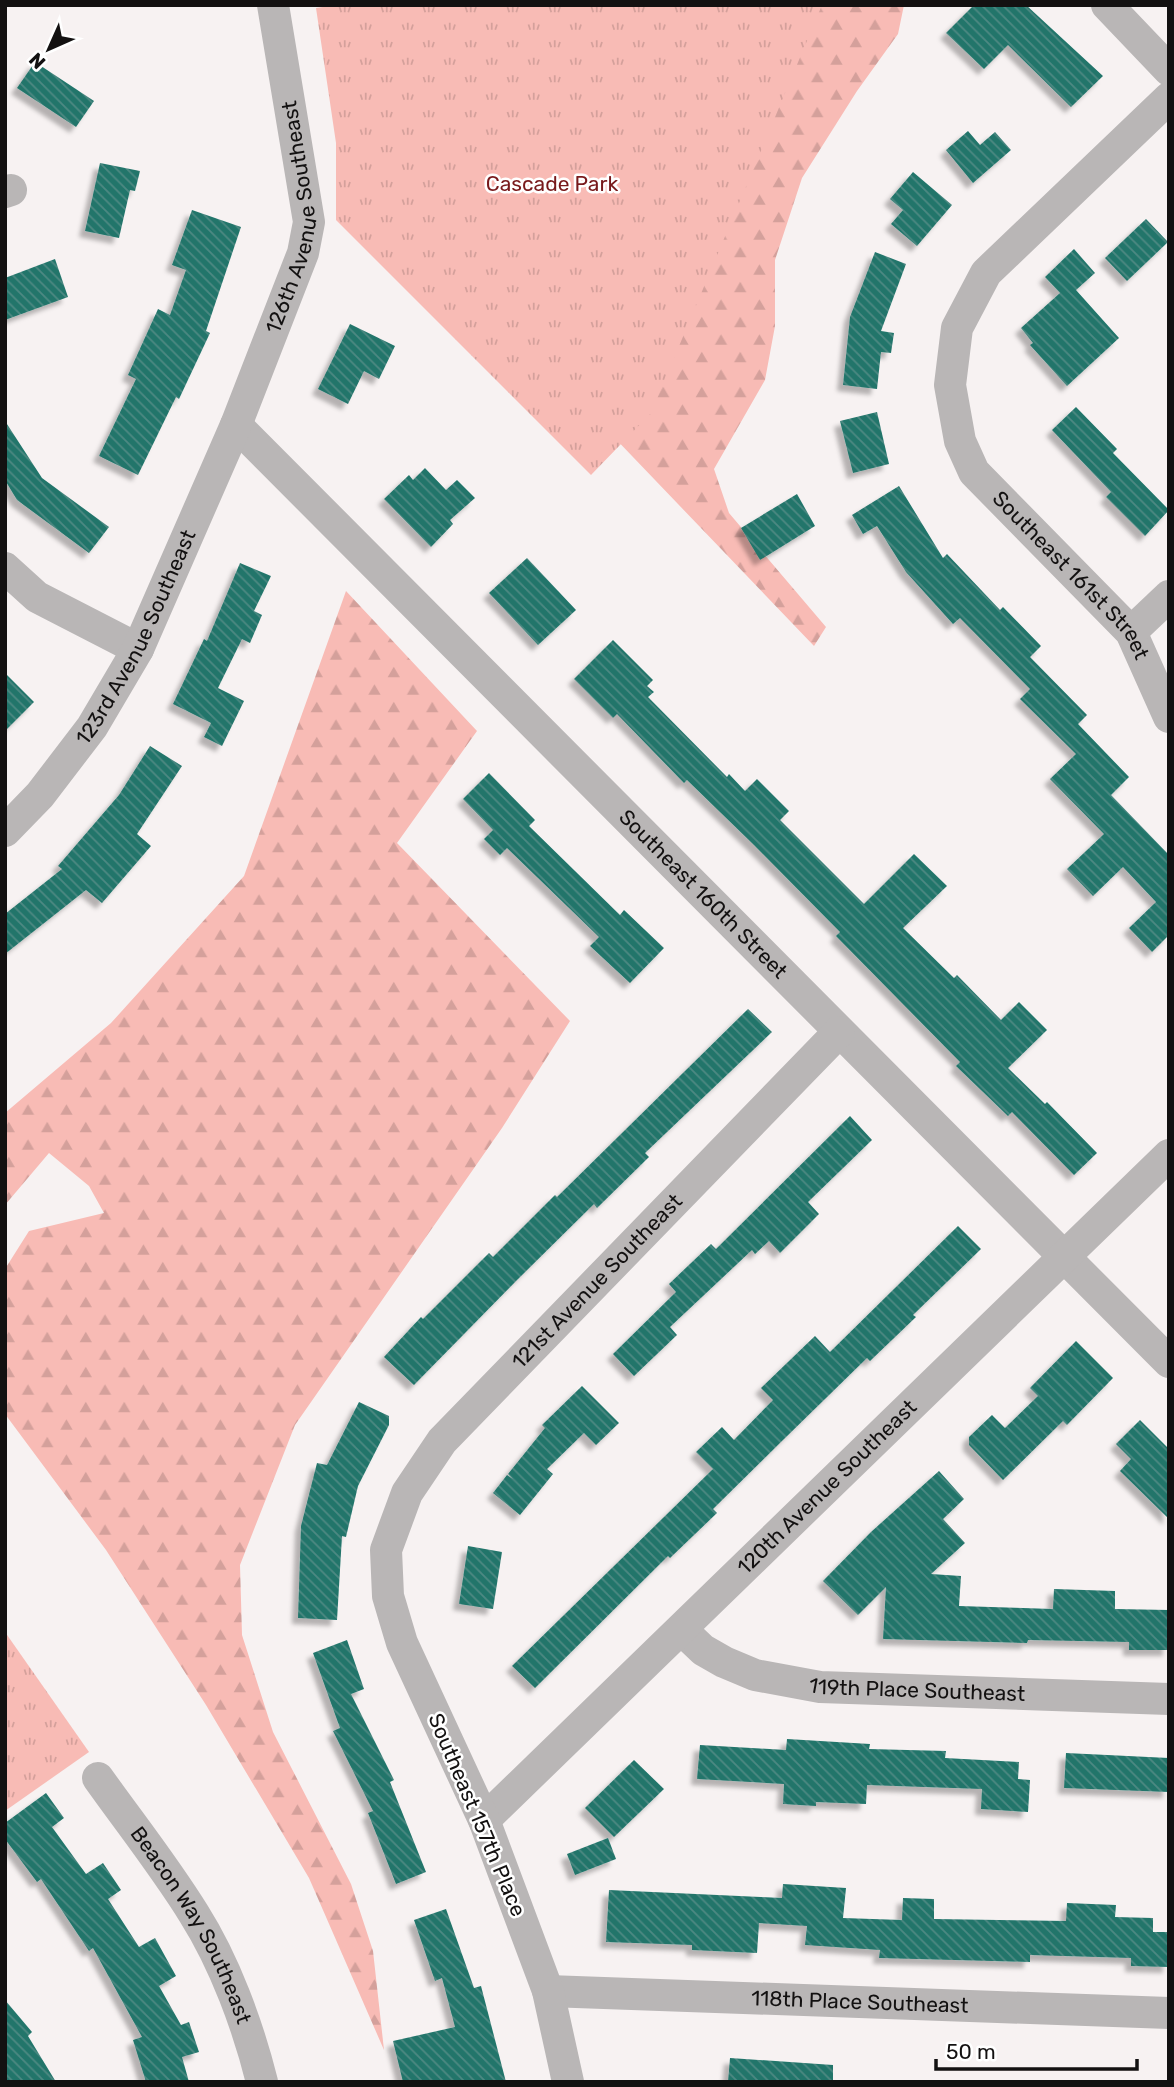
<svg xmlns="http://www.w3.org/2000/svg" width="1174" height="2087" font-family="Rubik,sans-serif">
<style>
.forest{fill:url(#forest-firs)}
.park{fill:url(#park-tufts)}
.building{fill:url(#building-back-hatch);filter:url(#shadow)}
.lines{fill:none;stroke-linecap:round;stroke-linejoin:round}
.minor{stroke:#b9b6b6;stroke-width:32}
.labels{text-anchor:middle;stroke-width:5;stroke-linejoin:round;paint-order:stroke}
.park-label{font-size:21px;fill:#78191b;stroke:#fff}
.street-label{font-size:21px;fill:#131111;stroke:#fff}
</style>
<defs>
<pattern id="forest-firs" width="22" height="20" patternUnits="userSpaceOnUse" patternTransform="scale(1.75)"><rect width="22" height="20" fill="#f8bbb5"/><path d="M5 1l3.5 6h-7zM16 11l3.5 6h-7z" fill="#d4a09b"/></pattern>
<pattern id="park-tufts" width="24" height="20" patternUnits="userSpaceOnUse" patternTransform="scale(1.75)"><rect width="24" height="20" fill="#f8bbb5"/><path d="M3 7l-1-3M5 7V3M7 7l1-3M15 17l-1-3M17 17v-4M19 17l1-3" fill="none" stroke="#d4a09b"/></pattern>
<pattern id="building-back-hatch" width="6" height="6" patternUnits="userSpaceOnUse" patternTransform="scale(1.75)"><rect width="6" height="6" fill="#21756b"/><path d="M-1 5l2 2M0 0l6 6M5-1l2 2" fill="none" stroke="#4e8982"/></pattern>
<filter id="shadow"><feDropShadow dx="-6" dy="6" stdDeviation="2" flood-color="#0004"/></filter>
</defs>
<rect width="100%" height="100%" fill="#f7f2f2"/>
<g class="forest">
<path d="M 766,5 L 904,5 L 898,34 L 857,91 L 802,178 L 775,260 L 775,326 L 765,380 L 714,469 L 729,513 L 826,627 L 814,646 L 587,409 Z"/>
<path d="M 346,591 L 477,731 L 397,843 L 570,1021 L 502,1128 L 295,1425 L 240,1565 L 242,1635 L 273,1732 L 351,1884 L 373,1951 L 384,2050 L 309,1878 L 206,1705 L 106,1550 L 5,1414 L 5,1269 L 29,1231 L 104,1213 L 89,1186 L 49,1153 L 5,1205 L 5,1113 L 111,1023 L 244,876 Z"/>
</g>
<g class="park">
<path d="M 336,5 L 822,5 L 651,413 L 591,475 L 336,220 L 336,143 L 316,8 Z"/>
<path d="M 5,1632 L 89,1752 L 5,1811 Z"/>
</g>
<g class="building">
<path d="M 974,5 L 1026,5 L 1103,76 L 1071,107 L 1008,45 L 984,69 L 946,33 Z"/>
<path d="M 35,62 L 94,101 L 76,127 L 17,88 Z"/>
<path d="M 968,131 L 980,145 L 995,132 L 1011,150 L 973,183 L 946,150 Z"/>
<path d="M 100,163 L 140,171 L 135,191 L 130,190 L 119,238 L 85,231 Z"/>
<path d="M 913,172 L 952,205 L 917,246 L 891,224 L 903,210 L 890,199 Z"/>
<path d="M 192,210 L 241,227 L 206,331 L 210,333 L 179,399 L 176,397 L 138,475 L 99,456 L 136,379 L 128,375 L 158,309 L 170,315 L 186,270 L 172,265 Z"/>
<path d="M 1146,219 L 1168,242 L 1127,281 L 1105,258 Z"/>
<path d="M 1074,249 L 1095,273 L 1076,290 L 1119,338 L 1067,386 L 1030,345 L 1033,343 L 1021,328 L 1060,293 L 1045,277 Z"/>
<path d="M 875,252 L 906,264 L 881,331 L 894,333 L 891,353 L 881,352 L 877,389 L 843,385 L 850,317 Z"/>
<path d="M 55,259 L 68,297 L 5,320 L 5,278 Z"/>
<path d="M 350,324 L 395,346 L 379,379 L 364,371 L 348,404 L 318,389 Z"/>
<path d="M 1076,407 L 1117,449 L 1113,453 L 1169,510 L 1145,536 L 1106,497 L 1111,492 L 1052,430 Z"/>
<path d="M 877,412 L 889,464 L 853,473 L 840,421 Z"/>
<path d="M 5,421 L 42,478 L 109,527 L 89,553 L 17,500 L 5,480 Z"/>
<path d="M 425,468 L 446,490 L 457,480 L 475,498 L 450,520 L 453,524 L 431,547 L 384,499 L 409,475 L 413,480 Z"/>
<path d="M 899,486 L 943,558 L 947,554 L 1000,610 L 1003,607 L 1041,646 L 1030,657 L 1087,715 L 1078,724 L 1129,777 L 1111,795 L 1169,855 L 1169,935 L 1152,952 L 1129,928 L 1156,902 L 1123,867 L 1093,896 L 1067,869 L 1104,834 L 1050,779 L 1076,754 L 1020,699 L 1030,689 L 960,618 L 953,624 L 906,572 L 877,526 L 863,534 L 852,515 Z"/>
<path d="M 797,494 L 815,526 L 760,560 L 741,528 Z"/>
<path d="M 527,558 L 576,610 L 538,645 L 489,593 Z"/>
<path d="M 240,563 L 271,576 L 254,611 L 262,615 L 250,643 L 242,639 L 218,688 L 244,701 L 222,746 L 204,737 L 211,723 L 173,704 L 204,639 L 207,641 Z"/>
<path d="M 613,640 L 653,680 L 647,686 L 654,692 L 648,697 L 727,777 L 729,774 L 745,791 L 757,779 L 789,811 L 780,820 L 864,904 L 914,854 L 947,886 L 903,928 L 954,978 L 957,975 L 1001,1020 L 1019,1002 L 1047,1030 L 1008,1068 L 1045,1104 L 1047,1102 L 1097,1153 L 1074,1175 L 1012,1112 L 1008,1116 L 956,1066 L 960,1062 L 836,936 L 840,932 L 754,845 L 687,780 L 684,783 L 617,714 L 613,718 L 574,679 Z"/>
<path d="M 5,673 L 34,702 L 5,731 Z"/>
<path d="M 150,746 L 182,766 L 137,834 L 151,846 L 102,903 L 86,890 L 5,954 L 5,914 L 62,869 L 58,866 L 119,795 Z"/>
<path d="M 489,773 L 535,820 L 529,826 L 620,915 L 624,910 L 664,948 L 630,983 L 590,946 L 599,937 L 507,848 L 500,855 L 484,839 L 493,830 L 463,799 Z"/>
<path d="M 748,1009 L 772,1032 L 645,1153 L 649,1157 L 597,1208 L 594,1204 L 517,1280 L 414,1385 L 384,1357 L 421,1317 L 423,1319 L 489,1253 L 493,1257 L 555,1195 L 557,1197 Z"/>
<path d="M 850,1116 L 872,1140 L 808,1202 L 819,1214 L 780,1253 L 769,1241 L 755,1254 L 752,1250 L 670,1327 L 677,1335 L 634,1376 L 613,1354 L 676,1292 L 669,1284 L 711,1244 L 716,1249 Z"/>
<path d="M 958,1226 L 981,1249 L 913,1315 L 916,1317 L 870,1361 L 867,1358 L 784,1439 L 713,1509 L 717,1513 L 670,1558 L 668,1556 L 535,1688 L 512,1666 L 713,1469 L 696,1452 L 722,1427 L 734,1440 L 773,1400 L 761,1388 L 815,1336 L 830,1352 Z"/>
<path d="M 1076,1341 L 1113,1378 L 1067,1425 L 1063,1421 L 1003,1480 L 969,1445 L 969,1437 L 992,1415 L 1005,1428 L 1038,1396 L 1030,1388 Z"/>
<path d="M 582,1386 L 619,1423 L 596,1445 L 584,1433 L 547,1469 L 553,1474 L 520,1515 L 493,1493 L 507,1475 L 513,1479 L 508,1474 L 545,1428 L 542,1425 Z"/>
<path d="M 359,1402 L 389,1416 L 389,1425 L 358,1486 L 346,1537 L 342,1536 L 337,1620 L 298,1618 L 301,1526 L 317,1463 L 327,1465 Z"/>
<path d="M 1140,1420 L 1169,1449 L 1169,1519 L 1120,1471 L 1131,1459 L 1116,1444 Z"/>
<path d="M 939,1471 L 964,1499 L 943,1519 L 965,1543 L 931,1574 L 961,1576 L 959,1606 L 1053,1609 L 1054,1589 L 1115,1591 L 1115,1609 L 1169,1610 L 1169,1650 L 1129,1650 L 1129,1642 L 1028,1640 L 1027,1643 L 883,1639 L 886,1587 L 858,1615 L 823,1581 L 871,1532 Z"/>
<path d="M 468,1546 L 502,1552 L 493,1609 L 459,1604 Z"/>
<path d="M 347,1640 L 364,1689 L 351,1694 L 394,1780 L 390,1782 L 426,1872 L 396,1884 L 368,1813 L 373,1811 L 333,1731 L 340,1728 L 313,1653 Z"/>
<path d="M 787,1739 L 870,1744 L 869,1749 L 946,1751 L 945,1758 L 1019,1762 L 1018,1779 L 1030,1780 L 1028,1812 L 981,1809 L 982,1789 L 867,1785 L 866,1804 L 816,1802 L 816,1806 L 783,1804 L 784,1784 L 697,1779 L 700,1745 L 786,1750 Z"/>
<path d="M 1066,1753 L 1169,1758 L 1169,1792 L 1064,1788 Z"/>
<path d="M 634,1760 L 664,1789 L 614,1837 L 585,1808 Z"/>
<path d="M 46,1793 L 64,1818 L 52,1827 L 86,1874 L 103,1863 L 121,1890 L 108,1899 L 139,1947 L 155,1938 L 176,1976 L 159,1986 L 181,2025 L 189,2022 L 199,2052 L 182,2057 L 189,2082 L 146,2082 L 133,2040 L 142,2037 L 93,1948 L 89,1951 L 41,1879 L 37,1882 L 5,1839 L 5,1823 Z"/>
<path d="M 608,1838 L 616,1859 L 575,1875 L 567,1854 Z"/>
<path d="M 783,1884 L 846,1888 L 843,1918 L 902,1920 L 903,1898 L 934,1899 L 934,1919 L 1066,1921 L 1067,1903 L 1116,1905 L 1115,1917 L 1153,1918 L 1153,1932 L 1169,1932 L 1169,1967 L 1131,1966 L 1131,1958 L 1030,1955 L 1030,1962 L 879,1958 L 880,1950 L 805,1945 L 807,1926 L 759,1923 L 757,1953 L 692,1950 L 692,1945 L 606,1942 L 609,1890 L 782,1898 Z"/>
<path d="M 446,1909 L 474,1988 L 481,1986 L 506,2082 L 403,2082 L 393,2041 L 455,2027 L 442,1978 L 435,1981 L 414,1920 Z"/>
<path d="M 5,2000 L 32,2032 L 28,2036 L 56,2082 L 5,2082 Z"/>
<path d="M 730,2058 L 833,2065 L 833,2082 L 728,2082 Z"/>
</g>
<g class="lines">
<g class="minor">
<path d="M 1107,5 L 1169,70"/>
<path id="s1" d="M 1169,98 L 986,273 L 957,328 L 950,385 L 960,441 L 974,472 L 1131,632 L 1169,717"/>
<path d="M 5,192 L 11,190"/>
<path id="s2" d="M 236,425 L 1169,1362"/>
<path d="M 5,568 L 37,597 L 138,649"/>
<path d="M 1131,632 L 1169,596"/>
<path id="s3" d="M 5,831 L 40,795 L 92,727 L 138,649 L 236,425 L 303,253 L 309,222 L 273,5"/>
<path id="s4" d="M 682,1630 L 703,1650 L 724,1662 L 755,1675 L 820,1687 L 1169,1699"/>
<path id="s5" d="M 98,1778 C 130,1823 165,1867 194,1914 C 225,1963 248,2026 262,2082"/>
<path id="s6" d="M 484,1820 L 1169,1155"/>
<path id="s7" d="M 548,1991 L 1169,2013"/>
<path id="s8" d="M 568,2082 L 548,1991 L 484,1820 L 402,1643 L 388,1596 L 386,1550 L 407,1493 L 442,1441 L 839,1032"/>
</g>
</g>
<g class="labels">
<g class="park-label">
<text x="552" y="191">Cascade Park</text>
</g>
<g class="street-label">
<text dy="7" stroke="none"><textPath href="#s3" startOffset="690">126th Avenue Southeast</textPath></text>
<text dy="7" stroke="none"><textPath href="#s1" startOffset="606">Southeast 161st Street</textPath></text>
<text dy="7" stroke="none"><textPath href="#s3" startOffset="236">123rd Avenue Southeast</textPath></text>
<text dy="7" stroke="none"><textPath href="#s2" startOffset="662">Southeast 160th Street</textPath></text>
<text dy="7" stroke="none"><textPath href="#s8" startOffset="912">121st Avenue Southeast</textPath></text>
<text dy="7" stroke="none"><textPath href="#s6" startOffset="478">120th Avenue Southeast</textPath></text>
<text dy="7" stroke="none"><textPath href="#s4" startOffset="250">119th Place Southeast</textPath></text>
<text transform="translate(477 1815) rotate(67)" y="7">Southeast 157th Place</text>
<text dy="7" stroke="none"><textPath href="#s5" startOffset="175">Beacon Way Southeast</textPath></text>
<text dy="7" stroke="none"><textPath href="#s7" startOffset="312">118th Place Southeast</textPath></text>
</g>
</g>
<rect width="1174" height="2087" fill="none" stroke="#131111" stroke-width="14"/>
<g transform="translate(49 49) rotate(225)" stroke="#ffffff" stroke-width="5" paint-order="stroke">
<path d="M0-5L12 26L0 18L-12 26Z" fill="#131111"/>
<text y="-10" font-size="19" font-weight="bold" text-anchor="middle" fill="#131111">N</text>
</g>
<path d="M936 2059v10h201v-10" fill="none" stroke="#131111" stroke-width="3.5"/>
<text x="946" y="2059" font-size="21" fill="#131111" stroke="#ffffff" stroke-width="5" paint-order="stroke">50 m</text>
</svg>
